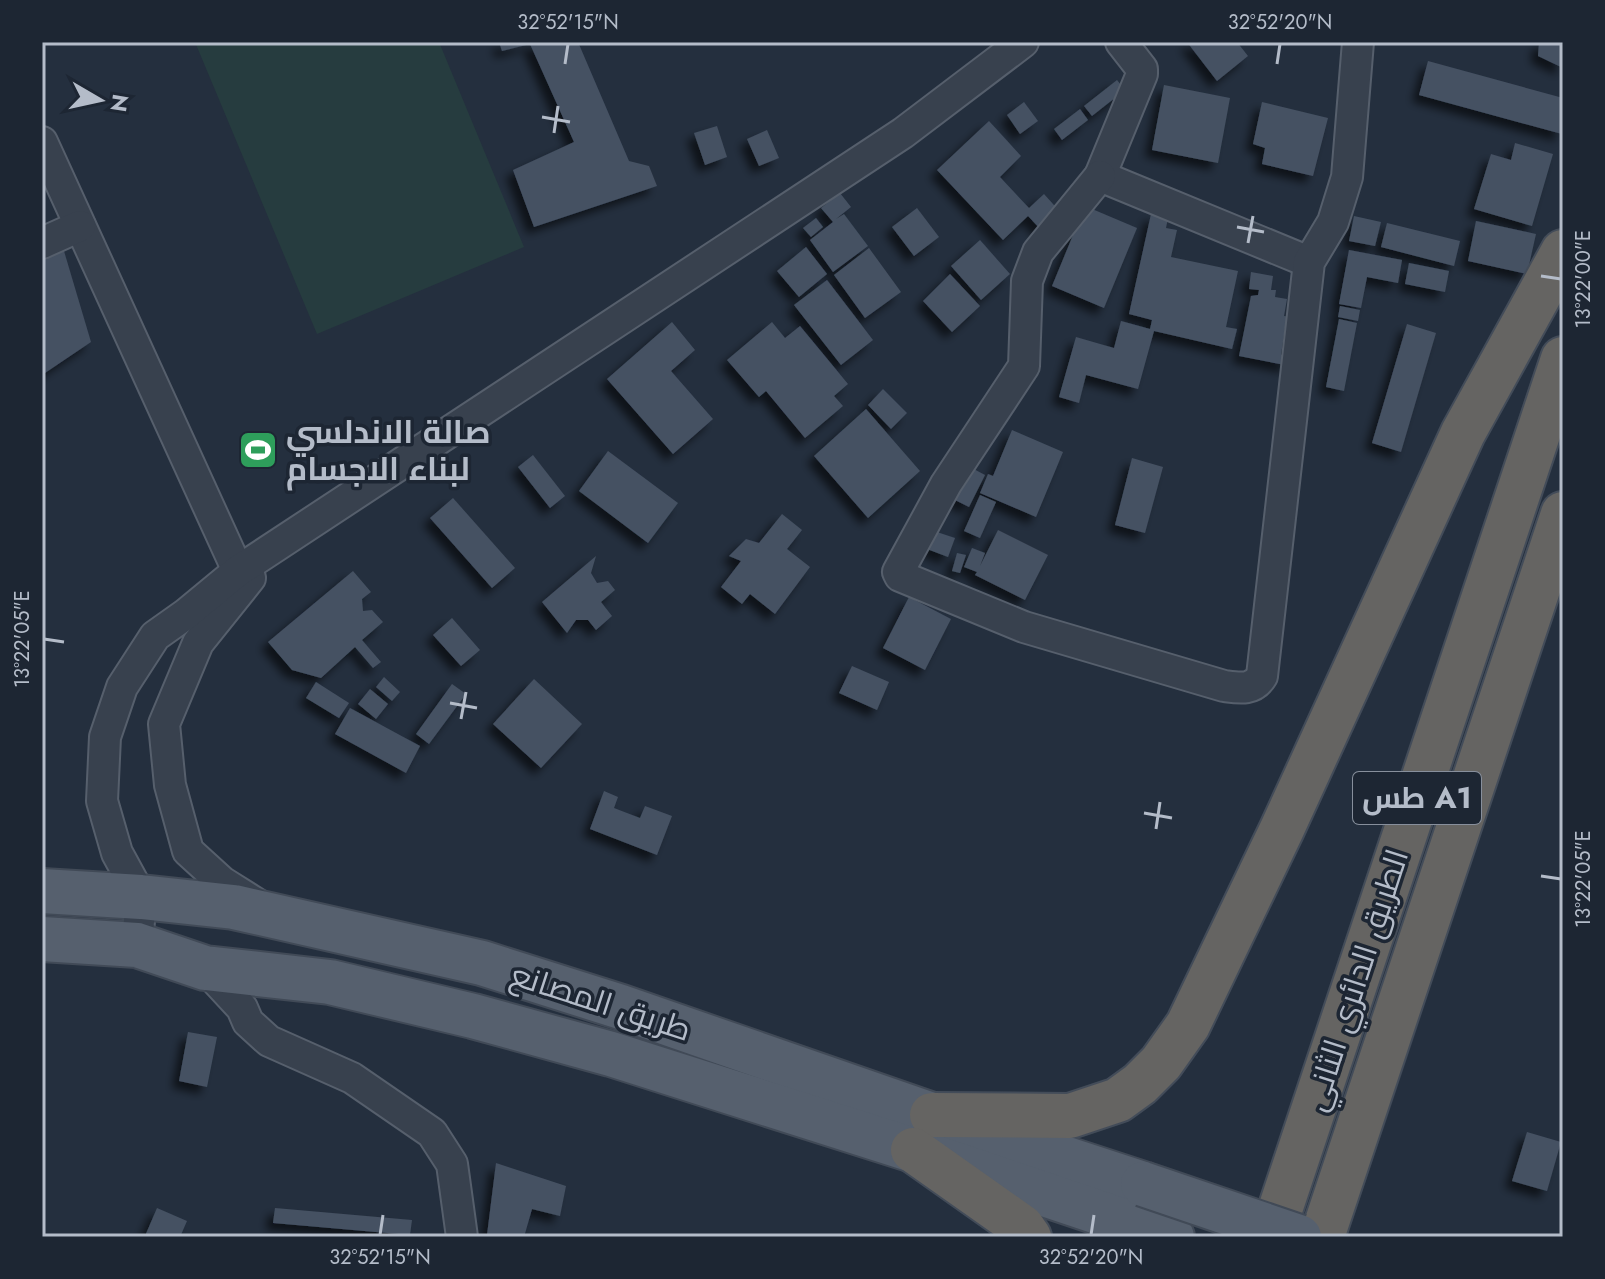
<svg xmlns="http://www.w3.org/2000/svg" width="1605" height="1279" font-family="Jost,Cairo,sans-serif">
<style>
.green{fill:#263c3f}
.building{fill:#455162;filter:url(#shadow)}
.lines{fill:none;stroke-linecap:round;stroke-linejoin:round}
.minor-casing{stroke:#565f6c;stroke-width:34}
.primary-casing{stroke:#414a57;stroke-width:48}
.trunk-casing{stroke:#434c59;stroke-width:48}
.minor{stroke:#38414e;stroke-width:30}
.primary{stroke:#56606e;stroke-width:44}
.trunk{stroke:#656462;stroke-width:44}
.primary-bridge-casing{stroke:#414a57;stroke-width:48;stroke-linecap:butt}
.primary-bridge{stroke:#56606e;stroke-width:44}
.ticks{fill:none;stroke:#b4bcc9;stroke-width:3}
.labels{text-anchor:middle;stroke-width:7;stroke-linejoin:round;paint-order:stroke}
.shield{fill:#1d2633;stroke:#878f9c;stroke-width:2}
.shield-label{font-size:30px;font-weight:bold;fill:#b4bcc9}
.poi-label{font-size:32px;font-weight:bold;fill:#b4bcc9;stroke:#1d2633;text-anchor:start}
.street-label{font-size:32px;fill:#b4bcc9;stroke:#1d2633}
.neatline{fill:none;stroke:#b4bcc9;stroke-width:3}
.ticks-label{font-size:20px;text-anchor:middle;fill:#b4bcc9}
</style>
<defs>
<filter id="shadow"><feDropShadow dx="-7" dy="7" stdDeviation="4" flood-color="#0009"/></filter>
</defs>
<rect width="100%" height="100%" fill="#242f3e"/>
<path class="green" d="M 195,42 L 439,42 L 524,247 L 317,334 Z"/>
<g class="building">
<path d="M 499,42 L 578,42 L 629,161 L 649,166 L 657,186 L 534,227 L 513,170 L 574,142 L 530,44 L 502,51 Z"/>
<path d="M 1187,42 L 1237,42 L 1248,56 L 1217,81 Z"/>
<path d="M 1539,42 L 1563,42 L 1563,68 L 1538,56 Z"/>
<path d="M 1428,61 L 1563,98 L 1562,134 L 1419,95 Z"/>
<path d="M 1117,80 L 1125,90 L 1092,116 L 1084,106 Z"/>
<path d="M 1164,85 L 1230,98 L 1218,163 L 1152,150 Z"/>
<path d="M 1024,102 L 1038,121 L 1020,134 L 1007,115 Z"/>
<path d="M 1262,102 L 1328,118 L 1313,176 L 1262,164 L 1265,148 L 1253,144 Z"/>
<path d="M 1080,109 L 1088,120 L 1062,140 L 1054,129 Z"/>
<path d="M 989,121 L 1021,156 L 1000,177 L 1029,208 L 1044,194 L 1062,214 L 1043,232 L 1028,216 L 1003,240 L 937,170 Z"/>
<path d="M 717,126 L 727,157 L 705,165 L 694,133 Z"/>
<path d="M 767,130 L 779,158 L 759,166 L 747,139 Z"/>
<path d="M 1515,143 L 1553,154 L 1532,226 L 1474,209 L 1491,154 L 1511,160 Z"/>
<path d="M 840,193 L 851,207 L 836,219 L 844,214 L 868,246 L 833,272 L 810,240 L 833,222 L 821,208 Z"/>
<path d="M 1085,206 L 1137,228 L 1104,308 L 1052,286 Z"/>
<path d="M 917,208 L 939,237 L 914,256 L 892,227 Z"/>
<path d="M 1151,214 L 1168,218 L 1166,228 L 1177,230 L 1171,257 L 1238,271 L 1226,327 L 1237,329 L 1232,349 L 1154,331 L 1138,389 L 1086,375 L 1079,403 L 1059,397 L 1076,337 L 1114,348 L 1121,321 L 1150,329 L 1152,320 L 1129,314 Z"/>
<path d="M 1354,216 L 1381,222 L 1375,246 L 1349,241 Z"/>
<path d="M 816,218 L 823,227 L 811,237 L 803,228 Z"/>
<path d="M 1476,221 L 1536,234 L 1527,274 L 1468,261 Z"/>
<path d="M 1387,223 L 1460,241 L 1454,266 L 1381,247 Z"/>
<path d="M 980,240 L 1010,274 L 981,300 L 951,266 Z"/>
<path d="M 806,247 L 827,274 L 799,297 L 777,271 Z"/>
<path d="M 869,248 L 901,292 L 865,318 L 834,275 Z"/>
<path d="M 1349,250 L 1402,260 L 1398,283 L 1367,277 L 1361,308 L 1339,304 Z"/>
<path d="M 64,251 L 91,342 L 42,375 L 42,260 Z"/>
<path d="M 1409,263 L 1449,271 L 1445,292 L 1405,284 Z"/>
<path d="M 1251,272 L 1273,276 L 1271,290 L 1276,290 L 1275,297 L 1287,299 L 1284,316 L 1293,317 L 1291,329 L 1285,328 L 1281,355 L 1287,351 L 1290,366 L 1239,356 L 1251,296 L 1258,295 L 1259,290 L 1249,289 Z"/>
<path d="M 950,274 L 980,306 L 952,332 L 923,301 Z"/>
<path d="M 827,280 L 873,340 L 841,365 L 794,305 Z"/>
<path d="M 1340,306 L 1360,310 L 1358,321 L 1338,317 Z"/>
<path d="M 1339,319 L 1357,323 L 1344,391 L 1326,387 Z"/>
<path d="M 672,322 L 695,350 L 671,371 L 713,419 L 673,454 L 607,379 Z"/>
<path d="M 772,322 L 785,338 L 800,326 L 848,384 L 834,396 L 843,406 L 805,438 L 766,391 L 759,397 L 727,360 Z"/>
<path d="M 1407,324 L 1436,333 L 1401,452 L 1372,443 Z"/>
<path d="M 883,389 L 907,413 L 891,429 L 868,405 Z"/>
<path d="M 866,409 L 920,471 L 868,518 L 814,456 Z"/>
<path d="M 1012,430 L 1063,452 L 1036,517 L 980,493 L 988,474 L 993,476 Z"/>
<path d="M 608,451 L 678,503 L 648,543 L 579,491 Z"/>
<path d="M 533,455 L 565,496 L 550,508 L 518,467 Z"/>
<path d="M 1132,458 L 1163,467 L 1145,533 L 1115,525 Z"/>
<path d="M 970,467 L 985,475 L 969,507 L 953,499 Z"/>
<path d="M 980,495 L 996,502 L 980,538 L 964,531 Z"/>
<path d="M 453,498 L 515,568 L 492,588 L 430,518 Z"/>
<path d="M 782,514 L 802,530 L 787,549 L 810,567 L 775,614 L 750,594 L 742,604 L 721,587 L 741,561 L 729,556 L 746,539 L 759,543 Z"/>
<path d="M 998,530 L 1048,555 L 1025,600 L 975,575 L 977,572 L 964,567 L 972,548 L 985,553 L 980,566 Z"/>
<path d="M 934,531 L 955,538 L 948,557 L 927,549 Z"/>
<path d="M 957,553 L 966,555 L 960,573 L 952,571 Z"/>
<path d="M 596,556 L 591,573 L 597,583 L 608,581 L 615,590 L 601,602 L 612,616 L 596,630 L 588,620 L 576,620 L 567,633 L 542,602 Z"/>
<path d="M 353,571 L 371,592 L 362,599 L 363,611 L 372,610 L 383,622 L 362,640 L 381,662 L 373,668 L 355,647 L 321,678 L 292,670 L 268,642 Z"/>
<path d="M 909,597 L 951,619 L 925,670 L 883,648 Z"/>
<path d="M 452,618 L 480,650 L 461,666 L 433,635 Z"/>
<path d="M 852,666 L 889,682 L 877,710 L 839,693 Z"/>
<path d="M 384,677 L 400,692 L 392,701 L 376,687 Z"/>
<path d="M 534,679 L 582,724 L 541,768 L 493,724 Z"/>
<path d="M 316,682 L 349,703 L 339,718 L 306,698 Z"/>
<path d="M 452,684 L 466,694 L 429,744 L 416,734 Z"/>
<path d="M 370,689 L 388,704 L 376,719 L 358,704 Z"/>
<path d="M 350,708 L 420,746 L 406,773 L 335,734 Z"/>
<path d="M 604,791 L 618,797 L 614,808 L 640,818 L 645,806 L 672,816 L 657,855 L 590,829 Z"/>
<path d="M 188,1032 L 217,1037 L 207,1087 L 179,1081 Z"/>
<path d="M 1527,1132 L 1561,1142 L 1547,1191 L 1512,1181 Z"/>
<path d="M 496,1163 L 566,1186 L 560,1216 L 532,1209 L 524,1237 L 490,1237 L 487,1235 Z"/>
<path d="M 157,1208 L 187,1221 L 180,1237 L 145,1236 Z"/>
<path d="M 275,1208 L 412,1220 L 410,1235 L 273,1223 Z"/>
</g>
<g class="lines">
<g class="minor-casing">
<g id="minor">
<path d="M 1121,42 L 1142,69 L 1142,74 L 1100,176 L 1309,262"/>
<path d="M 42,142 L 238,571"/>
<path d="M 1100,176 L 1038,252 L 1027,281 L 1024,366 L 946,484 L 898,572 L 900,576 L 1024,627 L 1224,686 C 1239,688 1253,691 1262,676 L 1309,262 L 1333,222 L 1347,177 L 1358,42"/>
<path d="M 42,243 L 80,226"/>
<path d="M 250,578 L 198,643 L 164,724 L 170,785 L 188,851 L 222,882 L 260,906"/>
<path d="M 137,945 L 141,897 L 117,853 L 102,801 L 105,737 L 122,687 L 155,636 L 186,614 L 238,571 L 903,133 L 1023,42"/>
<path d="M 205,968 L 242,1008 L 248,1022 L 269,1041 L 352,1078 L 432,1133 L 452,1164 L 462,1237"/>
</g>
</g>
<g class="primary-casing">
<g id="primary">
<path d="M 42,891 L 141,897 L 234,907 L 482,963 L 621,1007 L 932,1115 L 1143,1184"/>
<path d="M 42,939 L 137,945 L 205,968 L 330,982 L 473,1016 L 611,1054 L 913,1150 L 1172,1237"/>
</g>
</g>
<g class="trunk-casing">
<g id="trunk">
<path d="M 932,1115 L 1070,1116 L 1118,1100 L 1140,1084 L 1161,1063 L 1188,1025 L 1282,829 L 1463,433 L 1563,252"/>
<path d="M 913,1150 L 1022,1227 L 1029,1237"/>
<path d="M 1271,1237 L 1563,359"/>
<path d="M 1322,1237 L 1563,514"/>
</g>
</g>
<use href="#minor" class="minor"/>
<use href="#primary" class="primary"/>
<use href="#trunk" class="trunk"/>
<g class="primary-bridge-casing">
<path id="primary-bridge" d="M 1143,1184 L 1299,1237"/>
</g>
<use href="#primary-bridge" class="primary-bridge"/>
</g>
<path class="ticks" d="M 565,64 L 568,44M 1277,64 L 1280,44M 542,117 L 570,122M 554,133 L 558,106M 1237,227 L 1264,232M 1248,243 L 1253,216M 1541,276 L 1561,279M 44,639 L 64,642M 450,703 L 477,708M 461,719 L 466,692M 1144,813 L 1172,818M 1156,829 L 1160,802M 1541,876 L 1561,879M 380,1235 L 383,1215M 1091,1235 L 1094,1215"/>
<defs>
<g id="stadium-square" transform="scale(2)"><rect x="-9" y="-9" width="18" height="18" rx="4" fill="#2e9e5b" stroke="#1d2633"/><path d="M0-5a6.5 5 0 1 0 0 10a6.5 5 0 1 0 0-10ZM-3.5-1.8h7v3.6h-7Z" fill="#fff"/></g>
</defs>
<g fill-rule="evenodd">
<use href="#stadium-square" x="258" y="450"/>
</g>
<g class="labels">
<rect class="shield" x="1353" y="772" width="128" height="52" rx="6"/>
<g class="shield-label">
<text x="1417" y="808">طس A1</text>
</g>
<g class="poi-label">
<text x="286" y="443">صالة الاندلسي<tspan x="286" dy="37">لبناء الاجسام</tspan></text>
</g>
<g class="street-label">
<text transform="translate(1356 980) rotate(-72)" y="11">الطريق الدائري الثاني</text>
<text transform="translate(601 1002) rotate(18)" y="11">طريق المصانع</text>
</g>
</g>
<rect width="1605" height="1279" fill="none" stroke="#1d2633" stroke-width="88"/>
<g transform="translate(100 100) rotate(99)" stroke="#1d2633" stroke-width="6" paint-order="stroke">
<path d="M0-6L14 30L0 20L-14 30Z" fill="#b4bcc9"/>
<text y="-12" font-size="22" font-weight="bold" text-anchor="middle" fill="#b4bcc9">N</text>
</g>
<rect x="44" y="44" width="1517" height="1191" class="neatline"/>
<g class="ticks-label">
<text x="568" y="29">32°52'15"N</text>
<text x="1280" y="29">32°52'20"N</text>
<text transform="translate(1583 279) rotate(-90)" y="7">13°22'00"E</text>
<text transform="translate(22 639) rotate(-90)" y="7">13°22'05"E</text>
<text transform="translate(1583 879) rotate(-90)" y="7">13°22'05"E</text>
<text x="380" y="1264">32°52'15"N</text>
<text x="1091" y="1264">32°52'20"N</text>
</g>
</svg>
